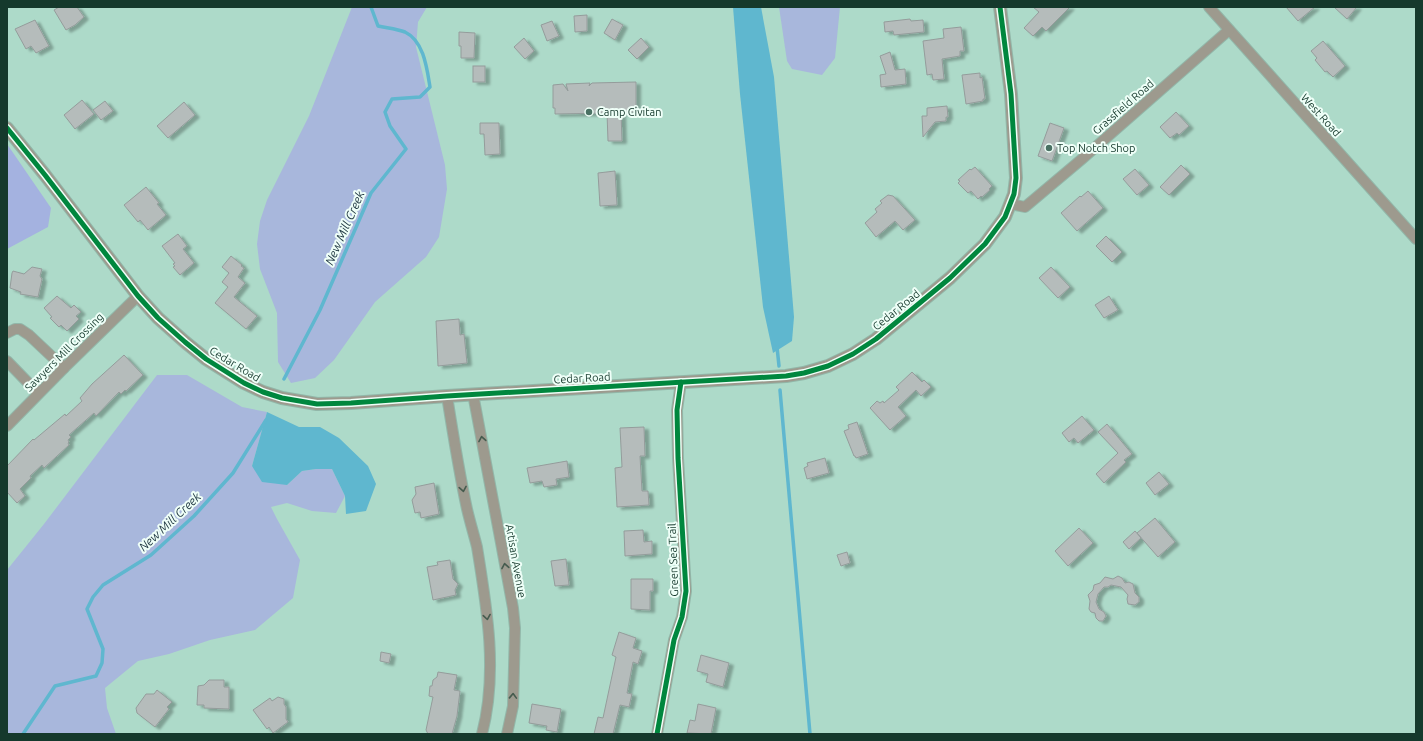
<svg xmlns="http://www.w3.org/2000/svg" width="1423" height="741" font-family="Ubuntu,sans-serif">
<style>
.green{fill:#a8b7dc}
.forest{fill:#a4b2e0}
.water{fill:#5fb7cf}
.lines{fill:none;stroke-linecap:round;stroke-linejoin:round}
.stream{stroke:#5fb7cf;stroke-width:3.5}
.building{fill:#b5bcbb;stroke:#949c9b;filter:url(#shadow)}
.minor-casing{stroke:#92b7a9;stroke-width:12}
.tertiary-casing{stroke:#92b7a9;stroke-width:14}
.minor{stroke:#9d9a8e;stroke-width:10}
.tertiary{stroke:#9d9a8e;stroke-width:12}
.cycleway-casing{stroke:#effff8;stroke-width:8}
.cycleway{stroke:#00873e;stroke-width:5}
.oneway{stroke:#455b4e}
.poi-dot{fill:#4a7163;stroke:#effff8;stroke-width:1.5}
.labels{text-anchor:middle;stroke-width:4;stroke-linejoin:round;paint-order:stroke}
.street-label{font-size:11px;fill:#15392c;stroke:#effff8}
.poi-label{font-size:11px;fill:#15392c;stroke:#effff8;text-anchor:start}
.water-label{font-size:12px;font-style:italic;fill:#213943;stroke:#effff8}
</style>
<defs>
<filter id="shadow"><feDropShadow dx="4.5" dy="2.5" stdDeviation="1" flood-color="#0004"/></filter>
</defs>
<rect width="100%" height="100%" fill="#addac9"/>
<g class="green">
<path d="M 352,7 L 427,7 L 418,22 L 416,47 L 445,165 L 447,189 L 439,237 L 426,257 L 375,302 L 334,360 L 315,378 L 291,383 L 278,362 L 277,313 L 260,269 L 257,244 L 260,221 L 267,200 L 309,116 Z"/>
<path d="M 779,7 L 840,7 L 835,58 L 822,75 L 792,69 L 787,61 Z"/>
<path d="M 157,375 L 187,375 L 242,407 L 267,412 L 252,466 L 287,485 L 302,471 L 316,469 L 332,469 L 345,496 L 336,513 L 312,511 L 287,503 L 271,507 L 277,519 L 300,560 L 293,598 L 255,630 L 210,640 L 169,654 L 138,661 L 105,688 L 107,708 L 116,734 L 7,734 L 7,570 L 44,524 Z"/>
</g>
<path class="forest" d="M 7,144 L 51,208 L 48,227 L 7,249 Z"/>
<g class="water">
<path d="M 733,7 L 761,7 L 774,77 L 794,317 L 792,341 L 773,353 L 763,307 L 740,94 Z"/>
<path d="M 267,412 L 299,427 L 320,427 L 339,438 L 368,466 L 376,484 L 366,511 L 346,514 L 345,496 L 332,469 L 316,469 L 302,471 L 287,485 L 262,482 L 252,466 Z"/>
</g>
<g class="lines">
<g class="stream">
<path d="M 777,347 L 779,366"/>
<path d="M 284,379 L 320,310 L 371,193 L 406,149 L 390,126 L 385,112 L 392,99 L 420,97 L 430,87 C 427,69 424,41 405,32 C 397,29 387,28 378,26 L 371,7"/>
<path d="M 780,390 L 810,734"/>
<path d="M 23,734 L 55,686 L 96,676 L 102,663 L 103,649 L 87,609 L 93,597 L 103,585 L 151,555 L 194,516 L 233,473 L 266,420"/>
</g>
</g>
<g class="building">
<path d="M 59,7 L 77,7 L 84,17 L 75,25 L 66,30 L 54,10 Z"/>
<path d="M 1033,7 L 1070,7 L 1046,31 L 1042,27 L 1033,36 L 1024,28 L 1039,12 Z"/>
<path d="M 1286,7 L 1315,7 L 1298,21 Z"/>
<path d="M 1334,7 L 1357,7 L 1347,19 Z"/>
<path d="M 587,15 L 587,31 L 575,32 L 574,16 Z"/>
<path d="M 612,19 L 623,25 L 615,40 L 604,33 Z"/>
<path d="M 910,19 L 911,21 L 923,20 L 924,32 L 894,35 L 893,31 L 885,32 L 884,22 Z"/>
<path d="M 35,20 L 49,46 L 36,53 L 31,46 L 26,49 L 15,29 Z"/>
<path d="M 552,21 L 559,36 L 547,41 L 541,25 Z"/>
<path d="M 961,27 L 964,51 L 960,51 L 960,56 L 942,59 L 944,79 L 933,80 L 932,74 L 927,75 L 923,41 L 944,38 L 943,29 Z"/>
<path d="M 459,32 L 475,33 L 474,58 L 461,58 L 461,46 L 459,46 Z"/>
<path d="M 524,38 L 534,51 L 525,59 L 514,47 Z"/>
<path d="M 641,38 L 649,47 L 637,59 L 628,50 Z"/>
<path d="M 1323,41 L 1345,66 L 1333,77 L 1327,71 L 1325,72 L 1315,60 L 1317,58 L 1311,51 Z"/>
<path d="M 890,52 L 895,70 L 905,69 L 906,84 L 881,87 L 880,75 L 886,74 L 880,56 Z"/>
<rect x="473" y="66" width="12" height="16"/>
<path d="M 980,73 L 980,78 L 982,77 L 985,99 L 983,99 L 983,101 L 966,104 L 962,75 Z"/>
<path d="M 636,82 L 636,112 L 621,112 L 622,141 L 608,141 L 607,113 L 555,114 L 555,108 L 553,108 L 553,85 L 563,84 L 568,91 L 566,84 L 590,83 L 589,86 L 592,83 Z"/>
<path d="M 82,100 L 94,114 L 75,129 L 64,115 Z"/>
<path d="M 105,101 L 113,111 L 101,120 L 93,110 Z"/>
<path d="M 184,102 L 195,115 L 168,138 L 157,126 Z"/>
<path d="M 947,106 L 948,117 L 946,117 L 946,121 L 935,122 L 923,137 L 922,116 L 927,116 L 927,108 Z"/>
<path d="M 1176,112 L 1189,126 L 1179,135 L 1177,133 L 1170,138 L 1160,127 Z"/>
<path d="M 480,123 L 499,123 L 500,154 L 485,155 L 484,134 L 480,134 Z"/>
<path d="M 1050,123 L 1064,128 L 1052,161 L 1038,156 Z"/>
<path d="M 1181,165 L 1190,174 L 1169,195 L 1160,187 Z"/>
<path d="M 975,167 L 992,186 L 989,189 L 990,190 L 982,197 L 981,196 L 978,199 L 971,191 L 968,193 L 958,183 L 960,181 L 958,180 L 970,169 L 971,170 Z"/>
<path d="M 1135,169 L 1149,185 L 1137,195 L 1123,179 Z"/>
<path d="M 615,171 L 617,205 L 600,206 L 598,173 Z"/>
<path d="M 146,187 L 159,203 L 157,204 L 166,215 L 148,230 L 140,220 L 138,222 L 124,205 Z"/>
<path d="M 1088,191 L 1103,208 L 1077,231 L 1061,213 L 1080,196 L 1081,197 Z"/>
<path d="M 888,195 L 893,196 L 915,220 L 903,230 L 895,221 L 876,237 L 865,223 L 877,212 L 875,209 L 882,203 L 880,201 Z"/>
<path d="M 178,234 L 187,246 L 183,249 L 194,263 L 180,275 L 173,267 L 175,266 L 173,264 L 175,263 L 162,246 Z"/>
<path d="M 1106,236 L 1122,252 L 1112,262 L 1096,246 Z"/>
<path d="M 231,256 L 242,265 L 241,266 L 244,268 L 238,277 L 245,283 L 234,297 L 257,316 L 246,329 L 215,303 L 228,287 L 222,282 L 229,273 L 222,267 Z"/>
<path d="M 32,267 L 42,269 L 40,276 L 42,279 L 38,297 L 20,294 L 21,292 L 10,288 L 12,273 L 13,271 L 24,274 Z"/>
<path d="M 1051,267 L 1070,287 L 1058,298 L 1039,278 Z"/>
<path d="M 57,296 L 71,308 L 74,305 L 81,312 L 76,316 L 79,319 L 67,331 L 61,325 L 59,327 L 50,318 L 52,317 L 44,308 Z"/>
<path d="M 1109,296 L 1118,310 L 1104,318 L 1095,305 Z"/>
<path d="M 459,319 L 460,335 L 464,334 L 467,363 L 438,366 L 436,321 Z"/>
<path d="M 124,355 L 143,375 L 126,391 L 125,390 L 121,394 L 119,392 L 96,416 L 94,413 L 69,435 L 71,437 L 68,440 L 69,442 L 68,443 L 69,445 L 44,468 L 42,465 L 30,476 L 31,478 L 20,489 L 25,496 L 17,503 L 7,492 L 7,466 L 33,439 L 34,440 L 65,414 L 66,416 L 82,401 L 80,398 L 92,384 Z"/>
<path d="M 912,372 L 922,382 L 924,380 L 931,387 L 921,396 L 916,390 L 898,407 L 906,416 L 890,430 L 870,408 L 877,401 L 880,403 L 883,401 L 884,403 L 899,390 L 896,387 Z"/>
<path d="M 1082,416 L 1094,430 L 1078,443 L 1074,438 L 1069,442 L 1062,433 Z"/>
<path d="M 857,422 L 868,454 L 856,458 L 855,456 L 854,456 L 844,431 L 849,429 L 848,425 Z"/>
<path d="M 1107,424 L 1132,454 L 1124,460 L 1126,462 L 1104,483 L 1096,474 L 1118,453 L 1098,432 Z"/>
<path d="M 644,427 L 645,456 L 640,456 L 642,491 L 648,491 L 649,505 L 617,507 L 615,468 L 622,467 L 620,428 Z"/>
<path d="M 825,458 L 829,473 L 807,479 L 804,468 L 808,466 L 807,463 Z"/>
<path d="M 567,461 L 569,477 L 556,479 L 557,485 L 544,487 L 542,481 L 530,483 L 527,468 Z"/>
<path d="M 1159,472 L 1169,484 L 1155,495 L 1146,483 Z"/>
<path d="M 434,483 L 439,514 L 421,518 L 420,512 L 415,513 L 412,500 L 416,494 L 415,487 Z"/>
<path d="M 1155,518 L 1175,542 L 1158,557 L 1137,533 Z"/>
<path d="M 1079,528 L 1093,543 L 1068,566 L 1055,551 Z"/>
<path d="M 643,530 L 644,542 L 652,541 L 652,554 L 625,556 L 624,531 Z"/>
<path d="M 1135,531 L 1141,538 L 1129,549 L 1123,542 Z"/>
<path d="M 847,552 L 850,563 L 841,566 L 837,555 Z"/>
<path d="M 566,559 L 569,585 L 555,586 L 551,561 Z"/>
<path d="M 450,560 L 453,579 L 458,584 L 455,590 L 456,595 L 433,600 L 427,567 L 438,565 L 437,562 Z"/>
<path d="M 1118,576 L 1122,578 L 1125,583 L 1129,582 L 1133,584 L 1135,593 L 1139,597 L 1139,602 L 1135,605 L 1128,604 L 1127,599 L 1128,595 L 1121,587 L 1111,585 L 1108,587 L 1104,587 L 1098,594 L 1096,602 L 1099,609 L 1104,612 L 1106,616 L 1103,621 L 1099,621 L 1096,618 L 1095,613 L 1091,612 L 1089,609 L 1090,601 L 1088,595 L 1093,590 L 1094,585 L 1100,583 L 1105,577 L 1113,579 Z"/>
<path d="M 631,579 L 653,579 L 653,591 L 650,591 L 650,610 L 631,609 Z"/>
<path d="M 619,632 L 636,638 L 633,648 L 642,651 L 638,664 L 633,662 L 627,693 L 632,694 L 629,707 L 620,705 L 613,734 L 594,734 L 598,717 L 603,718 L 616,657 L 612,655 Z"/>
<path d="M 381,652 L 391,654 L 389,663 L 380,661 Z"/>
<path d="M 701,655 L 729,663 L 723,687 L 706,682 L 708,674 L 697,671 Z"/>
<path d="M 438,672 L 457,675 L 454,690 L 460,691 L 457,716 L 452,734 L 428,734 L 426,730 L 433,697 L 429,696 L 430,686 L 432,686 L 433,680 L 437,677 Z"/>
<path d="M 209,680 L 224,680 L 224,687 L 229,687 L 229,709 L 204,708 L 204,705 L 197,705 L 198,686 L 204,685 Z"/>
<path d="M 157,690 L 172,702 L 167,707 L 169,709 L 155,727 L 137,713 L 136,708 L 146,694 L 154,694 Z"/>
<path d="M 278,697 L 284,699 L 284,704 L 286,707 L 286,719 L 288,722 L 273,733 L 269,727 L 267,729 L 253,710 L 270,698 L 272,701 Z"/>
<path d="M 532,704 L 561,709 L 557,732 L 546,730 L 547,726 L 529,723 Z"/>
<path d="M 698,704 L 716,708 L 711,734 L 687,733 L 690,720 L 695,721 Z"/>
</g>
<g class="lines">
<g class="minor-casing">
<g id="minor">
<path d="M 1209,7 L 1416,239"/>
<path d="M 1011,204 L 1025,207 L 1082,159 L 1229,30"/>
<path d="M 7,333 L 15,329 L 20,329 L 29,335 L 64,368"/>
<path d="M 7,361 L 38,393"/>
<path d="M 473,394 L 501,543 L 513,608 L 515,628 L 513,706 L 507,734"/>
<path d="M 447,396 C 453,434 459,472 467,509 C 470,522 474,535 477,547 C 487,608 498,673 482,734"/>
<path d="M 7,426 L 64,368 L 138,296"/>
<path d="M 657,734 L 674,640 L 682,617 L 686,591 L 678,458 L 677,410 L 681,382"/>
</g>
</g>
<g class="tertiary-casing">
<path id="tertiary" d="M 7,128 L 45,175 L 138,296 L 158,318 L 185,342 L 206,359 L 244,383 L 263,392 L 282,398 L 317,404 L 351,403 L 447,396 L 786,376 L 804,373 L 828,366 L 853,354 L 876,339 L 950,278 L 985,244 L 1005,217 L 1014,194 L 1016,178 L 1011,94 L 1000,7"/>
</g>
<use href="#minor" class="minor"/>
<use href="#tertiary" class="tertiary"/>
<g class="cycleway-casing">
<g id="cycleway">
<path d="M 7,128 L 45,175 L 138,296 L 158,318 L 185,342 L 206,359 L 244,383 L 263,392 L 282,398 L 317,404 L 351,403 L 447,396 L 786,376 L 804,373 L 828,366 L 853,354 L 876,339 L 950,278 L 985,244 L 1005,217 L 1014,194 L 1016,178 L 1011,94 L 1000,7"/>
<path d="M 657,734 L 674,640 L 682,617 L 686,591 L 678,458 L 677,410 L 681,382"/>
</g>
</g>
<use href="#cycleway" class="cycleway"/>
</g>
<defs><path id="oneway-chevron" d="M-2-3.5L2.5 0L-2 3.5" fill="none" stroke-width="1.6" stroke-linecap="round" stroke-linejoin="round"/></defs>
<g class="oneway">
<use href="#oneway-chevron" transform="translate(482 439) rotate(-100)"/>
<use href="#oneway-chevron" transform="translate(463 489) rotate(80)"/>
<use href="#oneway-chevron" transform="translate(505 566) rotate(-100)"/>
<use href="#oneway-chevron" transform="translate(487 617) rotate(81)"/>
<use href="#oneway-chevron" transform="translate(513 696) rotate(-88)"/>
</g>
<g class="poi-dot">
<circle cx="589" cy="112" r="4"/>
<circle cx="1049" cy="148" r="4"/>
</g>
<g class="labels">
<g class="street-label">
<text transform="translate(1123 107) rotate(-41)" y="4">Grassfield Road</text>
<text transform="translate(1321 115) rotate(48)" y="4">West Road</text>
<text transform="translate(896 310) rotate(-39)" y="4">Cedar Road</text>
<text transform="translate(64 352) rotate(-45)" y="4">Sawyers Mill Crossing</text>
<text transform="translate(235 364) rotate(31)" y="4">Cedar Road</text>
<text transform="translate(582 378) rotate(-3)" y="4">Cedar Road</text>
<text transform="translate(673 560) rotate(-92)" y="4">Green Sea Trail</text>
<text transform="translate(516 561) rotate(80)" y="4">Artisan Avenue</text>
</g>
<g class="poi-label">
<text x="597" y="116">Camp Civitan</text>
<text x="1057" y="152">Top Notch Shop</text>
</g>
<g class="water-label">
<text transform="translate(345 228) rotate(-66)" y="4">New Mill Creek</text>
<text transform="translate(170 522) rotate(-43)" y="4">New Mill Creek</text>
</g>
</g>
<rect width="1423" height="741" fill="none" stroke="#15392c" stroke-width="16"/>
</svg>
